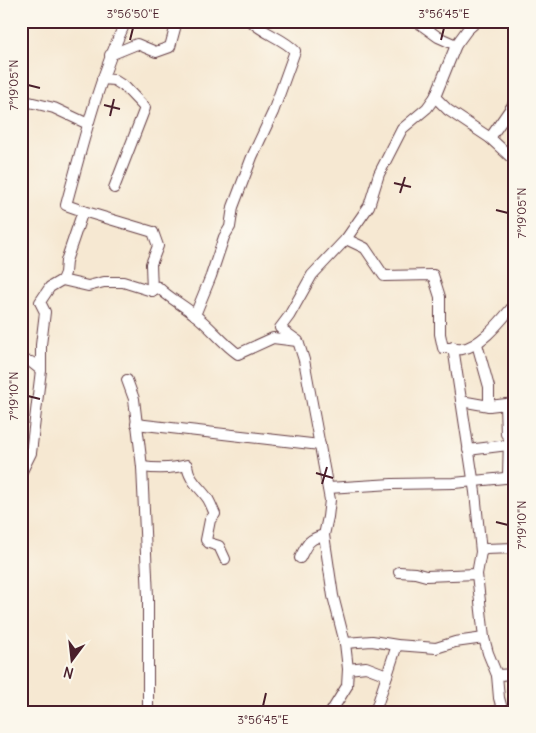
<svg xmlns="http://www.w3.org/2000/svg" width="536" height="733" font-family="Delius,sans-serif">
<style>
.lines{fill:none;stroke-linecap:round;stroke-linejoin:round}
.street-casing{stroke:#643d44;stroke-width:12}
.street{stroke:#fff;stroke-width:10}
.ticks{fill:none;stroke:#4a1f2b;stroke-width:2}
.neatline{fill:none;stroke:#4a1f2b;stroke-width:2}
.ticks-label{font-size:12px;text-anchor:middle;fill:#4a1f2b}
</style>
<rect width="100%" height="100%" fill="#fbf7ec"/>
<filter id="ink" filterUnits="userSpaceOnUse"><feTurbulence type="fractalNoise" baseFrequency=".02" numOctaves="2"/><feDisplacementMap in="SourceGraphic" scale="10" xChannelSelector="R" yChannelSelector="G"/><feConvolveMatrix kernelMatrix="1 2 1 2 8 2 1 2 1" color-interpolation-filters="sRGB"/></filter>
<filter id="wash" filterUnits="userSpaceOnUse"><feTurbulence type="fractalNoise" baseFrequency=".0096" numOctaves="4" result="noise"/><feDisplacementMap in="SourceGraphic" scale="20" xChannelSelector="R" yChannelSelector="G"/><feGaussianBlur stdDeviation="1.12" result="paint"/><feColorMatrix in="noise" values="0 0 0 0 0 0 0 0 0 0 0 0 0 0 0 0 0 1.4 0 .05"/><feComposite in="paint" operator="in"/></filter>
<g filter="url(#wash)">
<rect width="100%" height="100%" fill="#f6e8d2"/>
</g>
<g filter="url(#ink)">
<g class="lines">
<g class="street-casing">
<g id="street">
<path d="M 416,21 L 438,37 L 456,45"/>
<path d="M 110,55 L 137,44 L 156,52 L 170,47 L 177,21"/>
<path d="M 102,79 L 114,80 L 125,87 L 145,108 L 114,188"/>
<path d="M 435,97 L 448,110 L 490,138 L 515,161"/>
<path d="M 21,100 L 54,108 L 88,124"/>
<path d="M 490,138 L 515,102"/>
<path d="M 83,211 L 153,232 L 158,246 L 151,264 L 152,291 L 158,287 C 169,298 183,305 195,315 C 211,327 222,343 238,354 L 273,338 L 297,341"/>
<path d="M 346,239 L 365,248 L 384,276 L 433,275 L 440,297 L 440,334 L 443,348 C 450,347 456,350 462,349 C 482,346 502,319 515,304"/>
<path d="M 62,280 L 88,286 L 104,282 L 123,282 L 152,291"/>
<path d="M 195,315 L 211,276 L 224,237 L 230,227 L 233,207 L 252,157 L 273,112 L 295,51 C 283,38 264,34 251,21"/>
<path d="M 477,344 L 489,387 L 489,406"/>
<path d="M 453,347 L 475,492 L 481,552 L 477,574 L 484,638 L 488,653 L 497,675 L 499,698 L 503,712"/>
<path d="M 21,361 L 31,362 L 41,370"/>
<path d="M 127,380 L 134,399 L 142,467 L 148,597 L 148,712"/>
<path d="M 461,401 L 489,406 L 515,403"/>
<path d="M 505,405 L 506,434 L 509,437 L 508,476"/>
<path d="M 136,424 L 320,445"/>
<path d="M 468,450 L 508,445"/>
<path d="M 142,467 C 158,469 172,469 187,465 C 189,481 200,487 208,499 C 211,504 213,510 215,514 L 210,520 L 206,540 L 209,543 L 219,546 L 225,559"/>
<path d="M 21,473 L 31,453 L 41,370 L 41,345 L 45,312 L 40,302 L 50,287 L 62,280 L 65,273 L 66,261 L 83,211 L 66,205 C 83,143 98,80 126,21"/>
<path d="M 328,488 L 392,484 L 454,483 L 515,477"/>
<path d="M 481,552 L 485,549 L 515,548"/>
<path d="M 300,558 C 307,544 308,539 324,535"/>
<path d="M 399,572 L 415,573 L 426,576 L 477,574"/>
<path d="M 345,643 L 372,641 L 397,645 L 436,648 L 455,642 L 484,638"/>
<path d="M 348,669 L 366,667 L 387,675"/>
<path d="M 497,675 L 515,674"/>
<path d="M 331,712 L 347,686 L 348,669 L 345,643 L 333,596 L 324,535 L 328,517 L 330,500 L 304,360 L 298,341 L 280,328 L 289,316 L 312,275 L 346,239 L 369,206 L 379,174 L 402,129 L 427,108 L 435,97 L 456,45 L 467,30 L 477,21"/>
<path d="M 375,712 L 397,645"/>
</g>
</g>
<use href="#street" class="street"/>
</g>
</g>
<path class="ticks" d="M 130,40 L 133,28M 441,40 L 444,28M 28,85 L 40,88M 104,105 L 120,109M 110,116 L 114,99M 394,183 L 411,187M 400,193 L 405,177M 496,210 L 508,213M 28,396 L 40,399M 316,473 L 333,478M 322,484 L 327,467M 496,522 L 508,525M 263,706 L 266,693"/>
<rect width="536" height="733" fill="none" stroke="#fbf7ec" stroke-width="55"/>
<g transform="translate(72 660) rotate(195)" stroke="#fbf7ec" stroke-width="4" paint-order="stroke">
<path d="M0-4L9 19L0 12L-9 19Z" fill="#4a1f2b"/>
<text y="-8" font-size="14" font-weight="bold" text-anchor="middle" fill="#4a1f2b">N</text>
</g>
<rect x="28" y="28" width="480" height="678" class="neatline"/>
<g class="ticks-label">
<text x="133" y="18">3°56'50"E</text>
<text x="444" y="18">3°56'45"E</text>
<text transform="translate(14 85) rotate(-90)" y="4">7°19'05"N</text>
<text transform="translate(522 213) rotate(-90)" y="4">7°19'05"N</text>
<text transform="translate(14 396) rotate(-90)" y="4">7°19'10"N</text>
<text transform="translate(522 525) rotate(-90)" y="4">7°19'10"N</text>
<text x="263" y="724">3°56'45"E</text>
</g>
</svg>
